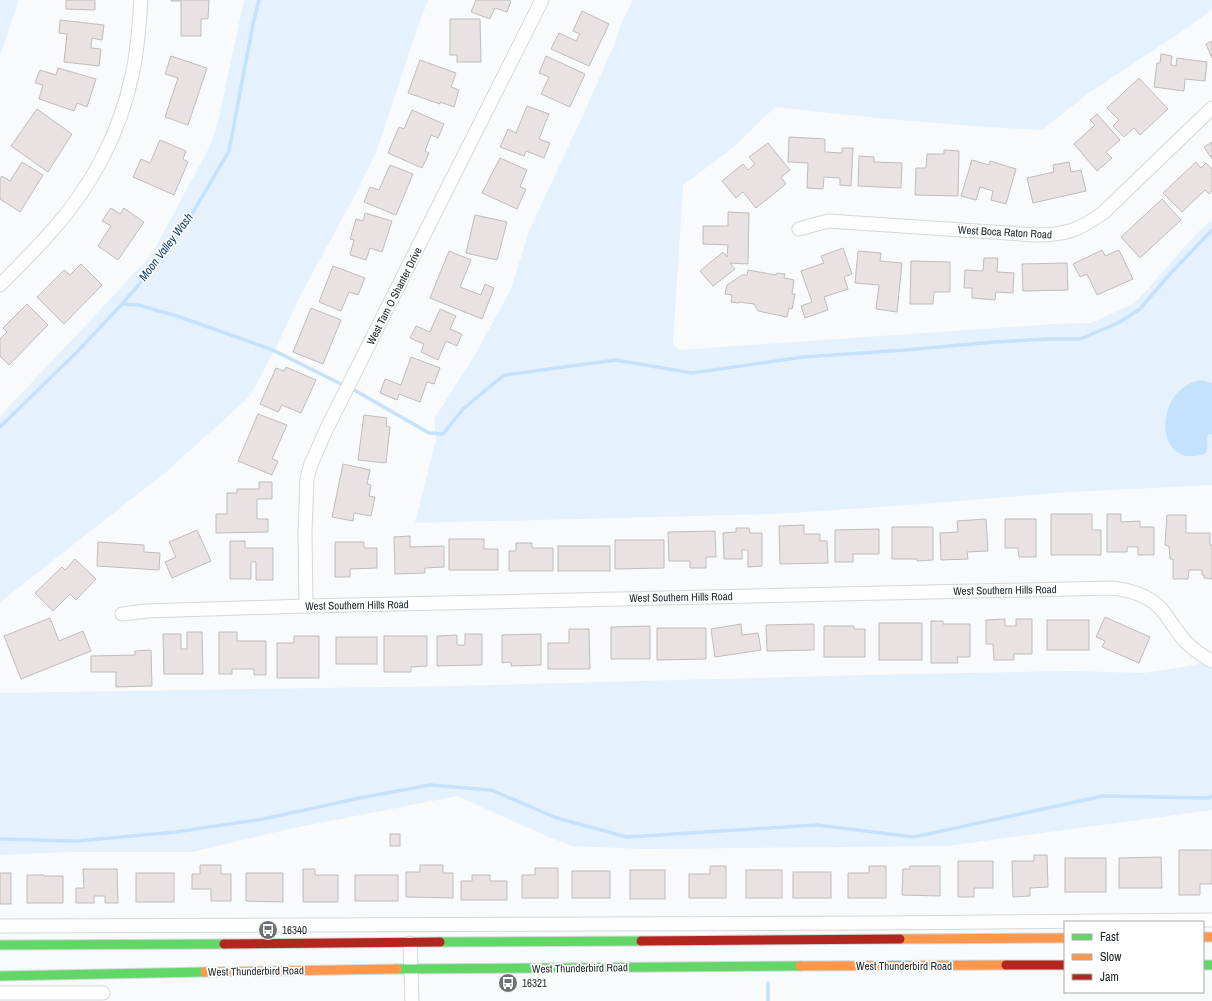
<svg xmlns="http://www.w3.org/2000/svg" width="1212" height="1001" font-family="'Archivo Narrow',sans-serif">
<style>
.green{fill:#e5f1fd}
.water{fill:#c4e2fd}
.lines{fill:none;stroke-linecap:round;stroke-linejoin:round}
.stream{stroke:#c4e2fd;stroke-width:3.5}
.building{fill:#e8e3e2;stroke:#c0bcbc}
.street-casing{stroke:#d3d8dc;stroke-width:15}
.fast-casing{stroke:#d3d8dc;stroke-width:11}
.slow-casing{stroke:#d3d8dc;stroke-width:11}
.jam-casing{stroke:#d3d8dc;stroke-width:11}
.street{stroke:#fefeff;stroke-width:13}
.fast{stroke:#63d668;stroke-width:9}
.slow{stroke:#ff974d;stroke-width:9}
.jam{stroke:#b3261e;stroke-width:9}
.labels{text-anchor:middle;stroke-width:3.5;stroke-linejoin:round;paint-order:stroke}
.street-label{font-size:11px;fill:#20282f;stroke:#fff}
.poi-label{font-size:11px;fill:#20282f;stroke:#fff;text-anchor:start}
.water-label{font-size:12px;font-style:italic;fill:#0e3e61;stroke:#fff}
</style>
<rect width="100%" height="100%" fill="#f8fafc"/>
<g class="green">
<path d="M 0,0 L 19,0 L 0,56 Z"/>
<path d="M 244,0 L 428,0 L 416,32 L 377,150 L 355,195 L 300,296 L 279,341 L 250,396 L 166,472 L 0,602 L 0,416 L 72,340 L 152,254 L 210,146 L 218,122 Z"/>
<path d="M 633,0 L 1212,0 L 1212,9 L 1190,26 L 1086,95 L 1042,130 C 953,126 864,117 775,107 L 730,150 L 683,185 L 673,344 L 679,350 L 1054,324 L 1091,323 L 1135,303 L 1198,232 L 1212,220 L 1212,485 L 1071,492 L 882,507 L 773,514 L 415,523 L 436,439 L 434,419 L 475,355 L 511,289 L 529,231 L 584,113 L 614,45 L 621,24 Z"/>
<path d="M 1212,657 L 1212,810 L 946,846 L 645,849 L 572,846 L 549,837 L 457,796 L 289,829 L 192,852 L 71,852 L 0,855 L 0,693 L 454,686 L 866,675 L 1070,671 L 1143,673 L 1195,665 Z"/>
</g>
<path class="water" d="M 1203,380 L 1212,383 L 1212,435 L 1208,434 C 1206,441 1209,445 1206,453 C 1153,474 1152,385 1203,380 Z"/>
<g class="lines">
<g class="stream">
<path d="M 122,304 L 138,305 L 180,317 L 273,350 L 345,386"/>
<path d="M 351,388 L 429,433 L 443,434 L 463,409 L 504,375 L 616,360 L 692,373 L 804,357 L 905,350 L 994,342 L 1047,339 L 1080,339 L 1118,323 L 1140,309 L 1169,275 L 1212,230"/>
<path d="M 0,427 L 77,352 L 122,304 L 136,288 L 185,226 L 229,151 L 253,24 L 259,0"/>
<path d="M 0,839 L 77,841 L 176,832 L 263,819 L 360,798 L 430,785 L 491,790 L 557,818 L 627,837 L 817,825 L 914,837 L 1103,796 L 1209,798 L 1212,796"/>
<path d="M 768,983 L 768,1001"/>
</g>
</g>
<g class="building">
<path d="M 66,0 L 95,0 L 95,10 L 66,9 Z"/>
<path d="M 171,0 L 209,0 L 208,19 L 201,19 L 201,36 L 181,36 L 181,1 L 171,1 Z"/>
<path d="M 476,0 L 509,0 L 511,1 L 507,12 L 495,8 L 490,19 L 471,12 Z"/>
<path d="M 582,11 L 609,24 L 589,66 L 551,49 L 559,33 L 576,41 L 580,34 L 573,31 Z"/>
<path d="M 450,19 L 480,19 L 481,62 L 457,62 L 457,55 L 450,55 Z"/>
<path d="M 60,20 L 104,25 L 102,40 L 92,38 L 91,48 L 101,49 L 99,66 L 64,62 L 67,34 L 59,33 Z"/>
<path d="M 1212,41 L 1212,58 L 1206,44 Z"/>
<path d="M 1161,54 L 1172,56 L 1171,65 L 1176,66 L 1177,58 L 1207,62 L 1205,81 L 1185,79 L 1184,91 L 1154,87 L 1157,63 L 1160,63 Z"/>
<path d="M 171,56 L 207,68 L 188,125 L 165,117 L 178,78 L 165,74 Z"/>
<path d="M 546,56 L 585,74 L 570,107 L 541,94 L 549,77 L 539,73 Z"/>
<path d="M 420,60 L 456,73 L 451,87 L 459,90 L 454,107 L 440,102 L 440,104 L 408,93 Z"/>
<path d="M 58,68 L 96,79 L 87,107 L 77,103 L 74,111 L 39,99 L 43,85 L 35,83 L 40,70 L 56,75 Z"/>
<path d="M 1139,78 L 1168,109 L 1140,135 L 1134,128 L 1124,137 L 1113,126 L 1119,120 L 1107,108 Z"/>
<path d="M 527,106 L 549,114 L 539,139 L 550,143 L 544,158 L 526,151 L 524,156 L 500,147 L 508,129 L 516,133 Z"/>
<path d="M 37,109 L 72,134 L 48,172 L 11,146 Z"/>
<path d="M 412,110 L 444,124 L 438,138 L 431,135 L 425,151 L 429,153 L 422,168 L 388,153 L 399,127 L 404,129 Z"/>
<path d="M 1097,114 L 1120,140 L 1106,152 L 1112,158 L 1097,171 L 1074,144 L 1095,125 L 1090,120 Z"/>
<path d="M 789,137 L 825,139 L 825,152 L 842,153 L 842,148 L 853,148 L 851,186 L 840,185 L 840,178 L 824,177 L 823,189 L 807,188 L 808,163 L 788,162 Z"/>
<path d="M 160,140 L 186,151 L 183,159 L 188,162 L 174,195 L 133,177 L 141,159 L 150,163 Z"/>
<path d="M 1212,142 L 1212,159 L 1204,147 Z"/>
<path d="M 768,143 L 790,170 L 781,177 L 786,184 L 756,208 L 743,192 L 736,198 L 722,181 L 743,164 L 748,170 L 755,164 L 749,157 Z"/>
<path d="M 944,150 L 959,151 L 958,196 L 915,195 L 916,168 L 926,168 L 927,154 L 944,154 Z"/>
<path d="M 859,156 L 874,157 L 874,162 L 902,163 L 901,188 L 858,186 Z"/>
<path d="M 500,158 L 527,170 L 520,187 L 526,189 L 517,209 L 482,193 Z"/>
<path d="M 972,160 L 989,165 L 990,161 L 1016,169 L 1006,204 L 991,200 L 993,191 L 980,187 L 976,200 L 961,196 Z"/>
<path d="M 22,162 L 43,175 L 20,212 L 0,199 L 0,179 L 2,176 L 10,181 Z"/>
<path d="M 1069,162 L 1071,172 L 1081,170 L 1086,191 L 1033,203 L 1027,178 L 1054,172 L 1053,165 Z"/>
<path d="M 1196,162 L 1201,168 L 1206,163 L 1212,169 L 1212,191 L 1209,194 L 1205,190 L 1182,212 L 1163,193 Z"/>
<path d="M 390,165 L 413,174 L 396,215 L 364,202 L 370,187 L 379,190 Z"/>
<path d="M 1162,199 L 1181,220 L 1140,258 L 1121,237 Z"/>
<path d="M 111,208 L 120,214 L 124,208 L 144,222 L 118,260 L 98,246 L 111,226 L 102,221 Z"/>
<path d="M 728,212 L 749,213 L 748,264 L 730,263 L 735,269 L 713,286 L 700,271 L 723,252 L 727,257 L 728,245 L 703,244 L 703,226 L 728,226 Z"/>
<path d="M 365,213 L 392,221 L 382,252 L 370,248 L 366,260 L 350,255 L 354,240 L 350,239 L 356,219 L 363,221 Z"/>
<path d="M 475,215 L 507,222 L 497,260 L 466,253 Z"/>
<path d="M 843,248 L 852,274 L 844,277 L 848,289 L 824,297 L 828,310 L 805,318 L 801,306 L 812,302 L 801,271 L 824,263 L 821,256 Z"/>
<path d="M 1102,250 L 1105,256 L 1119,250 L 1133,279 L 1097,295 L 1087,274 L 1080,277 L 1073,264 Z"/>
<path d="M 449,251 L 471,260 L 460,287 L 481,295 L 485,284 L 494,288 L 482,319 L 430,298 Z"/>
<path d="M 858,251 L 881,253 L 880,261 L 902,263 L 897,312 L 876,309 L 879,285 L 855,283 Z"/>
<path d="M 984,258 L 998,258 L 997,272 L 1014,273 L 1013,293 L 996,292 L 995,300 L 972,298 L 972,288 L 964,288 L 965,270 L 983,271 Z"/>
<path d="M 911,261 L 950,262 L 950,292 L 934,292 L 933,304 L 910,304 Z"/>
<path d="M 1067,263 L 1068,290 L 1023,291 L 1022,264 Z"/>
<path d="M 81,264 L 102,285 L 64,324 L 37,297 L 64,270 L 70,275 Z"/>
<path d="M 333,266 L 365,278 L 358,295 L 349,292 L 341,311 L 319,302 Z"/>
<path d="M 748,270 L 776,275 L 777,273 L 785,274 L 784,278 L 794,280 L 792,294 L 795,294 L 792,309 L 789,308 L 787,317 L 758,311 L 754,304 L 739,302 L 739,303 L 731,302 L 732,295 L 725,294 L 727,285 L 742,275 L 747,275 Z"/>
<path d="M 27,304 L 48,325 L 9,365 L 0,356 L 0,339 L 7,332 L 3,328 Z"/>
<path d="M 311,308 L 341,320 L 323,364 L 293,352 Z"/>
<path d="M 440,309 L 456,316 L 450,329 L 462,334 L 457,346 L 446,341 L 438,360 L 421,352 L 424,344 L 410,338 L 416,326 L 430,332 Z"/>
<path d="M 411,357 L 440,368 L 434,384 L 427,382 L 420,402 L 399,394 L 397,400 L 380,393 L 385,379 L 401,385 Z"/>
<path d="M 286,367 L 316,380 L 301,413 L 282,405 L 278,412 L 260,404 L 276,368 L 284,371 Z"/>
<path d="M 258,414 L 287,425 L 272,459 L 278,461 L 272,475 L 238,461 Z"/>
<path d="M 364,415 L 387,418 L 386,426 L 390,427 L 386,463 L 358,460 Z"/>
<path d="M 343,464 L 370,470 L 367,484 L 371,485 L 369,496 L 375,497 L 371,516 L 354,513 L 353,521 L 332,517 Z"/>
<path d="M 259,482 L 272,482 L 272,499 L 257,499 L 257,519 L 268,519 L 268,532 L 216,533 L 216,514 L 227,514 L 227,493 L 237,493 L 237,489 L 259,489 Z"/>
<path d="M 1051,514 L 1092,514 L 1092,530 L 1101,530 L 1101,555 L 1051,555 Z"/>
<path d="M 1107,514 L 1121,514 L 1121,522 L 1140,521 L 1140,527 L 1154,527 L 1154,555 L 1138,555 L 1138,547 L 1127,547 L 1127,552 L 1107,552 Z"/>
<path d="M 1167,515 L 1186,515 L 1186,533 L 1210,533 L 1210,545 L 1212,545 L 1212,579 L 1204,578 L 1204,575 L 1202,575 L 1202,570 L 1189,570 L 1188,579 L 1173,579 L 1173,559 L 1170,559 L 1169,546 L 1165,545 Z"/>
<path d="M 986,519 L 988,551 L 967,552 L 968,559 L 941,560 L 940,533 L 958,532 L 957,521 Z"/>
<path d="M 1005,519 L 1036,519 L 1036,557 L 1019,557 L 1018,548 L 1005,548 Z"/>
<path d="M 804,525 L 804,534 L 820,534 L 820,541 L 827,541 L 828,563 L 780,564 L 779,526 Z"/>
<path d="M 892,527 L 933,527 L 933,560 L 917,561 L 917,559 L 892,559 Z"/>
<path d="M 736,528 L 749,528 L 750,533 L 762,533 L 762,566 L 748,567 L 748,550 L 742,550 L 742,559 L 724,559 L 723,533 L 736,532 Z"/>
<path d="M 879,529 L 879,554 L 853,554 L 853,562 L 835,562 L 835,530 Z"/>
<path d="M 197,530 L 211,561 L 172,578 L 165,562 L 176,557 L 169,542 Z"/>
<path d="M 715,531 L 716,557 L 706,557 L 706,568 L 690,568 L 690,561 L 669,561 L 668,532 Z"/>
<path d="M 410,536 L 410,547 L 444,546 L 444,567 L 425,568 L 425,573 L 395,574 L 394,537 Z"/>
<path d="M 449,539 L 484,539 L 484,549 L 498,549 L 498,570 L 449,570 Z"/>
<path d="M 615,540 L 664,540 L 664,568 L 615,569 Z"/>
<path d="M 230,541 L 245,541 L 245,548 L 273,548 L 273,580 L 256,580 L 256,562 L 251,562 L 251,579 L 230,579 Z"/>
<path d="M 98,542 L 144,545 L 144,552 L 160,553 L 159,570 L 97,566 Z"/>
<path d="M 335,542 L 364,542 L 364,548 L 377,548 L 377,568 L 350,569 L 350,577 L 335,577 Z"/>
<path d="M 516,543 L 532,543 L 532,548 L 553,548 L 553,571 L 509,571 L 509,551 L 516,551 Z"/>
<rect x="558" y="546" width="52" height="25"/>
<path d="M 75,559 L 96,579 L 76,600 L 70,594 L 53,611 L 35,593 L 62,567 L 65,570 Z"/>
<path d="M 1105,617 L 1150,637 L 1139,663 L 1102,647 L 1105,641 L 1096,637 Z"/>
<path d="M 50,618 L 59,641 L 83,631 L 91,651 L 21,679 L 4,636 Z"/>
<path d="M 1005,619 L 1005,626 L 1016,626 L 1016,619 L 1032,619 L 1032,654 L 1014,654 L 1014,660 L 994,660 L 993,644 L 986,644 L 986,620 Z"/>
<rect x="1047" y="620" width="42" height="30"/>
<path d="M 931,621 L 943,621 L 943,624 L 970,624 L 970,657 L 957,657 L 958,663 L 931,663 Z"/>
<rect x="879" y="623" width="43" height="37"/>
<path d="M 741,624 L 742,635 L 758,633 L 761,650 L 715,657 L 711,629 Z"/>
<path d="M 814,624 L 814,650 L 767,651 L 766,625 Z"/>
<path d="M 650,626 L 650,659 L 611,659 L 611,627 Z"/>
<path d="M 824,626 L 854,626 L 854,629 L 865,629 L 865,657 L 824,657 Z"/>
<path d="M 657,628 L 706,628 L 706,659 L 657,660 Z"/>
<path d="M 569,629 L 589,629 L 590,669 L 548,669 L 548,643 L 569,643 Z"/>
<path d="M 187,632 L 202,632 L 203,674 L 164,674 L 163,634 L 181,634 L 181,649 L 187,649 Z"/>
<path d="M 219,632 L 237,632 L 237,641 L 266,641 L 266,675 L 254,675 L 254,669 L 232,669 L 232,674 L 219,674 Z"/>
<path d="M 465,634 L 482,634 L 482,665 L 437,666 L 437,636 L 457,635 L 457,645 L 465,645 Z"/>
<path d="M 541,634 L 541,665 L 511,666 L 511,662 L 502,663 L 502,635 Z"/>
<path d="M 294,636 L 319,636 L 319,678 L 277,678 L 277,643 L 294,643 Z"/>
<path d="M 384,636 L 427,636 L 427,666 L 411,667 L 411,672 L 384,672 Z"/>
<rect x="336" y="637" width="41" height="27"/>
<path d="M 151,650 L 152,686 L 116,687 L 116,672 L 91,672 L 91,656 L 135,655 L 135,651 Z"/>
<rect x="390" y="834" width="10" height="12"/>
<path d="M 1179,850 L 1212,850 L 1212,884 L 1200,884 L 1200,895 L 1179,895 Z"/>
<path d="M 1034,855 L 1047,855 L 1048,887 L 1030,888 L 1030,896 L 1013,897 L 1012,861 L 1034,861 Z"/>
<path d="M 1161,857 L 1162,888 L 1119,888 L 1119,858 Z"/>
<rect x="1065" y="858" width="41" height="34"/>
<path d="M 958,861 L 993,861 L 993,888 L 974,888 L 974,897 L 958,897 Z"/>
<path d="M 200,865 L 221,865 L 221,874 L 231,874 L 231,901 L 211,901 L 211,889 L 192,889 L 192,874 L 200,874 Z"/>
<path d="M 420,865 L 443,865 L 443,873 L 453,873 L 453,898 L 406,897 L 406,872 L 420,872 Z"/>
<path d="M 710,866 L 726,866 L 726,898 L 689,898 L 689,874 L 710,874 Z"/>
<path d="M 869,866 L 886,866 L 886,898 L 848,898 L 848,873 L 869,873 Z"/>
<path d="M 910,866 L 940,866 L 940,896 L 902,895 L 903,869 L 910,869 Z"/>
<path d="M 535,868 L 558,868 L 558,898 L 522,898 L 522,875 L 535,875 Z"/>
<path d="M 83,869 L 117,869 L 118,903 L 105,903 L 105,896 L 94,896 L 94,903 L 76,903 L 76,888 L 84,888 Z"/>
<path d="M 303,869 L 315,869 L 315,875 L 338,875 L 338,902 L 303,902 Z"/>
<rect x="630" y="870" width="35" height="29"/>
<rect x="746" y="870" width="36" height="28"/>
<rect x="572" y="871" width="38" height="27"/>
<rect x="793" y="872" width="38" height="26"/>
<rect x="0" y="873" width="11" height="31"/>
<rect x="136" y="873" width="38" height="29"/>
<path d="M 246,873 L 283,873 L 283,902 L 246,901 Z"/>
<path d="M 27,875 L 44,875 L 44,876 L 63,876 L 63,903 L 27,903 Z"/>
<rect x="355" y="875" width="43" height="26"/>
<path d="M 472,875 L 490,875 L 490,881 L 507,881 L 507,900 L 461,900 L 461,881 L 472,881 Z"/>
</g>
<g class="lines">
<g class="street-casing">
<g id="street">
<path d="M 799,229 L 828,221 L 1036,235 C 1066,235 1079,230 1103,213 L 1212,108"/>
<path d="M 0,285 C 17,268 34,251 50,233 C 90,189 120,134 132,75 C 138,51 139,25 141,0"/>
<path d="M 306,606 L 305,532 L 307,478 L 311,464 L 327,428 L 542,0"/>
<path d="M 122,614 L 147,611 L 306,606 L 1112,588 C 1130,590 1150,596 1162,610 C 1171,621 1177,633 1187,643 C 1194,650 1203,656 1212,661"/>
<path d="M 0,926 L 879,923 L 1212,920"/>
<path d="M 410,943 L 412,1001"/>
<path d="M 0,993 L 103,993"/>
</g>
</g>
<g class="fast-casing">
<g id="fast">
<path d="M 440,942 L 641,941"/>
<path d="M 0,945 L 224,944"/>
<path d="M 1203,965 L 1212,965"/>
<path d="M 397,969 L 800,966"/>
<path d="M 0,976 L 205,972"/>
</g>
</g>
<g class="slow-casing">
<g id="slow">
<path d="M 1203,937 L 1212,937"/>
<path d="M 900,939 L 1065,938"/>
<path d="M 800,966 L 1006,965"/>
<path d="M 205,972 L 397,969"/>
</g>
</g>
<g class="jam-casing">
<g id="jam">
<path d="M 641,941 L 900,939"/>
<path d="M 224,944 L 440,942"/>
<path d="M 1006,965 L 1065,965"/>
</g>
</g>
<use href="#street" class="street"/>
<use href="#fast" class="fast"/>
<use href="#slow" class="slow"/>
<use href="#jam" class="jam"/>
</g>
<defs>
<g id="bus-disc" transform="scale(1)"><circle r="9.5" fill="#6c7277" stroke="#fff"/><path d="M-5-6H5V4H4V6H2V4H-2V6H-4V4H-5ZM-3.5-4V0h7V-4ZM-3.5 1.2v1.5H-2V1.2ZM2 1.2v1.5H3.5V1.2Z" fill="#fff"/></g>
</defs>
<g fill-rule="evenodd">
<use href="#bus-disc" x="268" y="930"/>
<use href="#bus-disc" x="508" y="983"/>
</g>
<g class="labels">
<g class="street-label">
<text transform="translate(1005 232) rotate(3)" y="4">West Boca Raton Road</text>
<text transform="translate(394 296) rotate(-63)" y="4">West Tam O Shanter Drive</text>
<text transform="translate(1005 590) rotate(-1)" y="4">West Southern Hills Road</text>
<text transform="translate(681 597) rotate(-1)" y="4">West Southern Hills Road</text>
<text transform="translate(357 605) rotate(-1)" y="4">West Southern Hills Road</text>
<text x="904" y="970">West Thunderbird Road</text>
<text transform="translate(580 968) rotate(-1)" y="4">West Thunderbird Road</text>
<text transform="translate(256 971) rotate(-1)" y="4">West Thunderbird Road</text>
</g>
<g class="poi-label">
<text x="282" y="934">16340</text>
<text x="522" y="987">16321</text>
</g>
<g class="water-label">
<text transform="translate(166 247) rotate(-53)" y="4">Moon Valley Wash</text>
</g>
</g>
<rect x="1064" y="921" width="140" height="72" fill="#ffffff" stroke="#a6a9ac"/>
<rect x="1072" y="934" width="20" height="6" fill="#63d668" stroke="#a6a9ac"/>
<text x="1100" y="941" font-size="12" fill="#20282f">Fast</text>
<rect x="1072" y="954" width="20" height="6" fill="#ff974d" stroke="#a6a9ac"/>
<text x="1100" y="961" font-size="12" fill="#20282f">Slow</text>
<rect x="1072" y="974" width="20" height="6" fill="#b3261e" stroke="#a6a9ac"/>
<text x="1100" y="981" font-size="12" fill="#20282f">Jam</text>
</svg>
